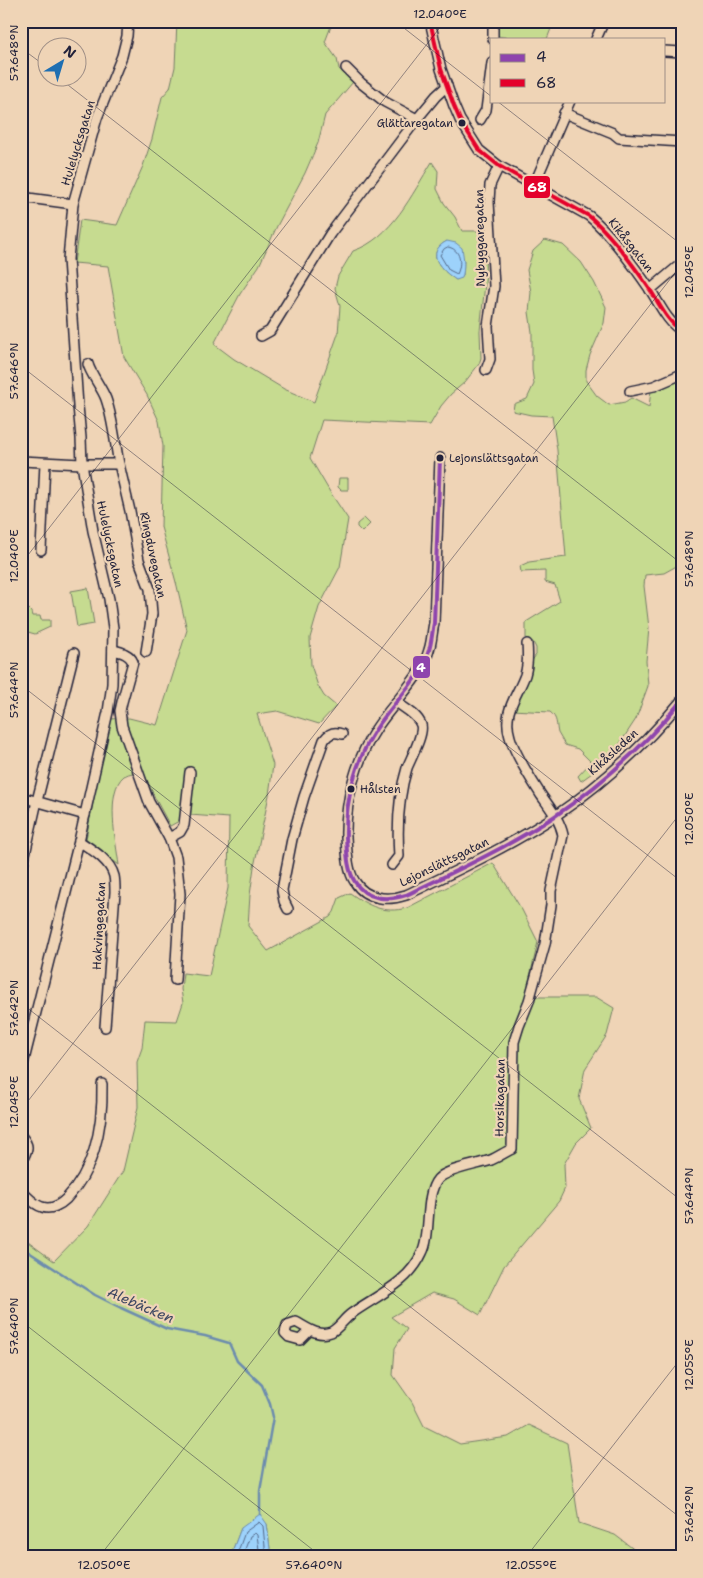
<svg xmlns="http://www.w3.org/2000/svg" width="703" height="1578" font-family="'Shantell Sans',sans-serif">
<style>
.green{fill:#c6db90;stroke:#747e66;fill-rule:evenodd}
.water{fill:#9dd2fb;stroke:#6c8cae}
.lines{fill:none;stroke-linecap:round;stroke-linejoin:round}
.shore{stroke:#536888;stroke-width:1}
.stream{stroke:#6c8cae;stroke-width:2.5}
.street-casing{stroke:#22223b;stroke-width:12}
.street{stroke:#efd4b6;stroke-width:9}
.bus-1-casing{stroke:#efd4b6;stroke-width:8}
.bus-2-casing{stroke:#efd4b6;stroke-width:8}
.bus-1{stroke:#8e44ad;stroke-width:4}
.bus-2{stroke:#e4002b;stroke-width:4}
.ticks{fill:none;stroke:#22223b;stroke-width:1;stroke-opacity:0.45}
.bus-dot{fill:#22223b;stroke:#efd4b6;stroke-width:2}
.labels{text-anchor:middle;stroke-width:4.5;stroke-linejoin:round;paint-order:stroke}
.bus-label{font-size:11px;fill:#22223b;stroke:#efd4b6;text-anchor:start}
.street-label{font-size:12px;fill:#22223b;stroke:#efd4b6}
.water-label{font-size:14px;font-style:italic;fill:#3b4561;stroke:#efd4b6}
.line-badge{stroke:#efd4b6;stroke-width:2}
.badge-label{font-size:14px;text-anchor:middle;font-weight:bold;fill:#fff}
.neatline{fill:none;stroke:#22223b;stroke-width:2}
.ticks-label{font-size:12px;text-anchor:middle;fill:#22223b}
</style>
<rect width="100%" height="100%" fill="#efd4b6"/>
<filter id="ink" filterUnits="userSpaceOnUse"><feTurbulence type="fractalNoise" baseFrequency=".02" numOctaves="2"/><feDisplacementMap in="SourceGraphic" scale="10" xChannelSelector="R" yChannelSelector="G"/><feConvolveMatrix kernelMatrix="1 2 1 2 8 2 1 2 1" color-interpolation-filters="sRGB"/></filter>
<g filter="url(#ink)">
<g class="green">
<path d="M 177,21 L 333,21 L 325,42 L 337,59 L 339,69 L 353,82 L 325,115 L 318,143 L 305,173 L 277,226 L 259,266 L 240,294 L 214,344 L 234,359 L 284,389 L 314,402 L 338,334 L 340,306 L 335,288 L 338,276 L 353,251 C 392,238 412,194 432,162 L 438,171 L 437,189 L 444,203 L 455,217 L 462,231 L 483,231 L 486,274 L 480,331 L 481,358 L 479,364 L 465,382 L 451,394 L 441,406 L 430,425 L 322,420 L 310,458 L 330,492 L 348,519 L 340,567 L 319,607 L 310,638 L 311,665 L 318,686 L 324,696 L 336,706 L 319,724 L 277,711 L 257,714 L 273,765 L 269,795 L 254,867 L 250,895 L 248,926 L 268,951 L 330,917 L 334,912 L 339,898 L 350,893 C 369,906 383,914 407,908 L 493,863 L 522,910 L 538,942 L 527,989 L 538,997 L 596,997 L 614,1008 L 607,1035 L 585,1069 L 579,1099 L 591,1128 L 576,1143 L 564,1164 L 565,1188 L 559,1201 L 504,1266 L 480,1315 L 454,1299 L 432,1293 L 391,1317 L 407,1329 L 395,1348 L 393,1375 L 412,1402 L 424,1426 L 460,1444 L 508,1437 L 529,1425 L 567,1443 L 579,1523 L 615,1535 L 644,1557 L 271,1557 L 267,1524 L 241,1528 L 230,1557 L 21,1557 L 21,1237 L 54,1261 L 88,1226 L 123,1171 L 138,1107 L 137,1062 L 142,1048 L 145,1020 L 177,1021 L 183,1003 L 181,989 L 183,973 L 209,976 L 228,888 L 229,818 L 190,815 L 170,826 L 155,798 L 143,771 C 138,772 129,773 124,776 C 105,791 116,843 119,865 L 86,839 L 109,719 L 129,718 L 157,725 L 187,630 L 177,586 L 161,527 L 163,446 L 159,421 L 147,395 L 124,357 L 108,266 L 74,263 L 80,220 L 117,225 L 143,166 L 152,139 L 162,97 L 170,88 L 175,67 ZM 447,241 L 464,259 L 463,275 L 456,280 C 441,270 424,253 447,241 Z"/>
<path d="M 498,21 L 554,21 L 547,39 L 517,39 L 497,36 Z"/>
<path d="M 545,240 L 563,245 L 581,262 L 594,282 L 606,307 L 604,323 L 590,355 L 586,370 L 586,381 L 597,396 L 609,405 L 625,402 L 631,398 L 649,407 L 651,390 L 682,377 L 682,563 L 664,573 L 645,575 L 644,586 L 649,628 L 646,661 L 648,686 L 636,719 L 615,751 L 603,765 L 581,781 L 578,776 L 591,762 L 578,749 L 565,745 C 563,741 560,737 558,733 C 556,725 558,718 550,712 L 511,710 L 524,685 L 533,659 L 536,655 L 536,648 L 533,642 L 529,642 L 526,639 L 526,622 L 560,601 L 555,585 L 545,582 L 545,571 L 521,572 L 520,566 L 529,562 L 566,557 L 557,450 L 552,416 L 531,415 L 513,411 L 514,404 L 527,399 L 534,384 L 532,370 L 532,332 L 529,312 L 531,292 L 527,270 L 533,251 Z"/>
<path d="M 339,478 L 348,478 L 348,490 L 341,490 L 338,487 Z"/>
<path d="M 364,518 L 370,524 L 362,532 L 357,527 L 357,524 Z"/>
<path d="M 88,588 L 94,624 L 77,627 L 71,591 Z"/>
<path d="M 21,609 L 28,609 L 31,612 L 32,616 L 40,616 L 41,620 L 50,620 L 50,627 L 35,634 L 21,630 Z"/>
</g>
<g class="water">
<path d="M 447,241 L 456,243 L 462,248 C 464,259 465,268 462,278 L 456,280 C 441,270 424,253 447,241 Z"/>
<path d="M 260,1514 L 267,1524 L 271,1557 L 230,1557 L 241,1528 Z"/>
</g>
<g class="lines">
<g class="shore">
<path d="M 448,247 C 461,249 462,264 457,274 L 449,270 L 440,255 L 444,249 Z"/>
<path d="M 236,1557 L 245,1532 L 259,1522 L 263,1526 L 266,1557"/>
<path d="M 242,1557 L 250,1536 L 255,1533 L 257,1535 L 260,1557"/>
</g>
<path class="stream" d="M 21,1247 L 95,1295 L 121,1308 L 167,1329 L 205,1336 L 229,1343 L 237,1361 L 262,1385 L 270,1404 L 273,1417 L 260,1491 L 260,1514"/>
<g class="street-casing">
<g id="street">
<path d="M 430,21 L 441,69 L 454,106 L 460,120 L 479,150 L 499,166 L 589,216 C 612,235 634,266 651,291 C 660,305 668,323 682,331"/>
<path d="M 493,39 L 493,21"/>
<path d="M 596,39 L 604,21"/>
<path d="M 664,51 L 682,52"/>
<path d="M 346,68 L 361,83 L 385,102 L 417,119"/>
<path d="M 564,113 L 613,133 L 619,138 L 682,142"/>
<path d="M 480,120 L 486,110 L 492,63"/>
<path d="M 534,185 L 570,101"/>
<path d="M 21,197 L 73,204"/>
<path d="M 650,290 L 682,263"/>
<path d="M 261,336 L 270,331 L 330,234 L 417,119 L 436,96 L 447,86"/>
<path d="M 486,370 L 490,359 L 488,326 L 494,286 L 489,202 L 490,185 L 499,166"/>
<path d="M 630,391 L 654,386 L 682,374"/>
<path d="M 440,458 L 434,623 C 432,632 432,641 429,650 C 422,677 391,705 376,729 C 356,760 345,800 346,837 C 347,851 347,870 355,882 C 366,900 388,901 406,895 C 456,871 508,847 555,816 C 602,784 646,744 682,700"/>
<path d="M 21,461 L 82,464 L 119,464 C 115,443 113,419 106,399 C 102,388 90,373 88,364"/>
<path d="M 119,464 L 130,511 L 139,560 L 150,589 L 152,614 L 146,652"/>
<path d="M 41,550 L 45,463"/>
<path d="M 113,650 C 121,652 130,654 133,662 L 122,702 L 120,711 L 122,726 L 149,802 L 169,838 L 176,857 L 180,894 L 175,980"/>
<path d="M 21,797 L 85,815"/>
<path d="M 169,838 L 180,832 L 184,825 L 190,772"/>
<path d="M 79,841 C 91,849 110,860 114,876 C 115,881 115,887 115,892 L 105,1027"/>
<path d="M 392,865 L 399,856 C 397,826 398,797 407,768 C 411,758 424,734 421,725 C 418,715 404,708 396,702"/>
<path d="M 21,872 L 37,801 L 74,653"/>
<path d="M 288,909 L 284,901 L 282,890 L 292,839 L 304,797 L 324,740 C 329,733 334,731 342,734"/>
<path d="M 21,1072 L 79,841 L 108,712 L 112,684 L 113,628 L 109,599 L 93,531 L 82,464 L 81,438 L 78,406 L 68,259 L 73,204 L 97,118 L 122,56 L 127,36 L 128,21"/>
<path d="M 21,1136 C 31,1147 27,1150 21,1163"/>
<path d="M 21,1191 C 27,1196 34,1205 42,1207 C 51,1210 60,1205 66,1199 C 96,1168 103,1125 102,1084"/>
<path d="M 310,1330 L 300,1340 L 289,1337 L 285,1333 L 287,1325 L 296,1322 C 307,1328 318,1337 331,1332 C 338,1329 344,1319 351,1314 C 377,1295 408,1284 422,1253 C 432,1234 424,1195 438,1179 C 447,1169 477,1165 491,1160 C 498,1157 505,1152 512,1149 L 514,1042 L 519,1026 L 529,1001 L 545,944 L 551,905 L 551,891 L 563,835 C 560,820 550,808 541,795 C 531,779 515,755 510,737 C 502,711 517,697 525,675 C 528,665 528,655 527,644"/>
</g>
</g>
<use href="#street" class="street"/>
<g class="bus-1-casing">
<path id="bus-1" d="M 440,458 L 434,623 C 432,632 432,641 429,650 C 422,677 391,705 376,729 C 356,760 345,800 346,837 C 347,851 347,870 355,882 C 366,900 388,901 406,895 C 456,871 508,847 555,816 C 602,784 646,744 682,700"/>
</g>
<g class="bus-2-casing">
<path id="bus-2" d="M 430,21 L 441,69 L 454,106 L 460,120 L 479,150 L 499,166 L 589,216 C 612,235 634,266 651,291 C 660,305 668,323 682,331"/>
</g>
<use href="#bus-1" class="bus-1"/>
<use href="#bus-2" class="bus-2"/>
</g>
</g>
<path class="ticks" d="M 395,21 L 492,97M 21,48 L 48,68M 59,78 L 682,564M 497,101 L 682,245M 21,366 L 682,882M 21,564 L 445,21M 21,685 L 682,1201M 21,1003 L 682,1519M 21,1110 L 682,264M 21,1321 L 322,1557M 99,1557 L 682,811M 526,1557 L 682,1357"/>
<g class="bus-dot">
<circle cx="462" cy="123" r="4.5"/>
<circle cx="440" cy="458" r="4.5"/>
<circle cx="351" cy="789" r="4.5"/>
</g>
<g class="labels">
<g class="bus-label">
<text x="453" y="127" text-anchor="end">Glättaregatan</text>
<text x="449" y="462">Lejonslättsgatan</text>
<text x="360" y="793">Hålsten</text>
</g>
<g class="street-label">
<text transform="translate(78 143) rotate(-73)" y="4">Hulelycksgatan</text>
<text transform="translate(480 238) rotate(-91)" y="4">Nybyggaregatan</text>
<text transform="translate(631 245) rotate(52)" y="4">Kikåsgatan</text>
<text transform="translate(110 544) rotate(78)" y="4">Hulelycksgatan</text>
<text transform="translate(153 555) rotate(78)" y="4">Ringduvegatan</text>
<text transform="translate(613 752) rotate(-42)" y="4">Kikåsleden</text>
<text transform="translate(444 862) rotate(-26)" y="4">Lejonslättsgatan</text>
<text transform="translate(99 926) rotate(-87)" y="4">Hakvingegatan</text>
<text transform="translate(500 1098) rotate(-89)" y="4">Horsikagatan</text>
</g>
<g class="water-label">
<text transform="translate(141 1305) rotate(23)" y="5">Alebäcken</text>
</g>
</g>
<g class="line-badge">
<rect x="523" y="175" width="28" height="24" rx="5" fill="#e4002b"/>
<rect x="412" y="655" width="19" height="24" rx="5" fill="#8e44ad"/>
</g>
<g class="badge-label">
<text x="537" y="192">68</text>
<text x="421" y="672">4</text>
</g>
<rect width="703" height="1578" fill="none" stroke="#efd4b6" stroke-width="55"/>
<rect x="490" y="38" width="175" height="65" fill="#efd4b6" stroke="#9d8d85"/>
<rect x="500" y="54" width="25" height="8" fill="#8e44ad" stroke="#9d8d85"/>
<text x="536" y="62" font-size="15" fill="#22223b">4</text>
<rect x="500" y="79" width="25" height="8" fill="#e4002b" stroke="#9d8d85"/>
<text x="536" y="88" font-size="15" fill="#22223b">68</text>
<g transform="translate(62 62) rotate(38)"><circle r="24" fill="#efd4b6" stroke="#9d8d85"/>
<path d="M0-4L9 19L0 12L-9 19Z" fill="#1f6fb2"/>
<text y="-8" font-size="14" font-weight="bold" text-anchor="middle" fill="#22223b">N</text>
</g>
<rect x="28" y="28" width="648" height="1522" class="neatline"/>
<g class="ticks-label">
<text x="440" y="18">12.040°E</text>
<text transform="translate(14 53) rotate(-90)" y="4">57.648°N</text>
<text transform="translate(689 272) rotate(-90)" y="4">12.045°E</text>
<text transform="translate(14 371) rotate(-90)" y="4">57.646°N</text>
<text transform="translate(14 556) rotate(-90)" y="4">12.040°E</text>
<text transform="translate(689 559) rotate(-90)" y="4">57.648°N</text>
<text transform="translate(14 690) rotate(-90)" y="4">57.644°N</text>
<text transform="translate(689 819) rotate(-90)" y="4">12.050°E</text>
<text transform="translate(14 1008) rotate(-90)" y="4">57.642°N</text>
<text transform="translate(14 1102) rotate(-90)" y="4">12.045°E</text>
<text transform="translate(689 1196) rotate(-90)" y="4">57.644°N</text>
<text transform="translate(14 1326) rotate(-90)" y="4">57.640°N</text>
<text transform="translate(689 1365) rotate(-90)" y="4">12.055°E</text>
<text transform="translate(689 1514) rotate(-90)" y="4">57.642°N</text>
<text x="104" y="1569">12.050°E</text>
<text x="314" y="1569">57.640°N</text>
<text x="531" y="1569">12.055°E</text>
</g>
</svg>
